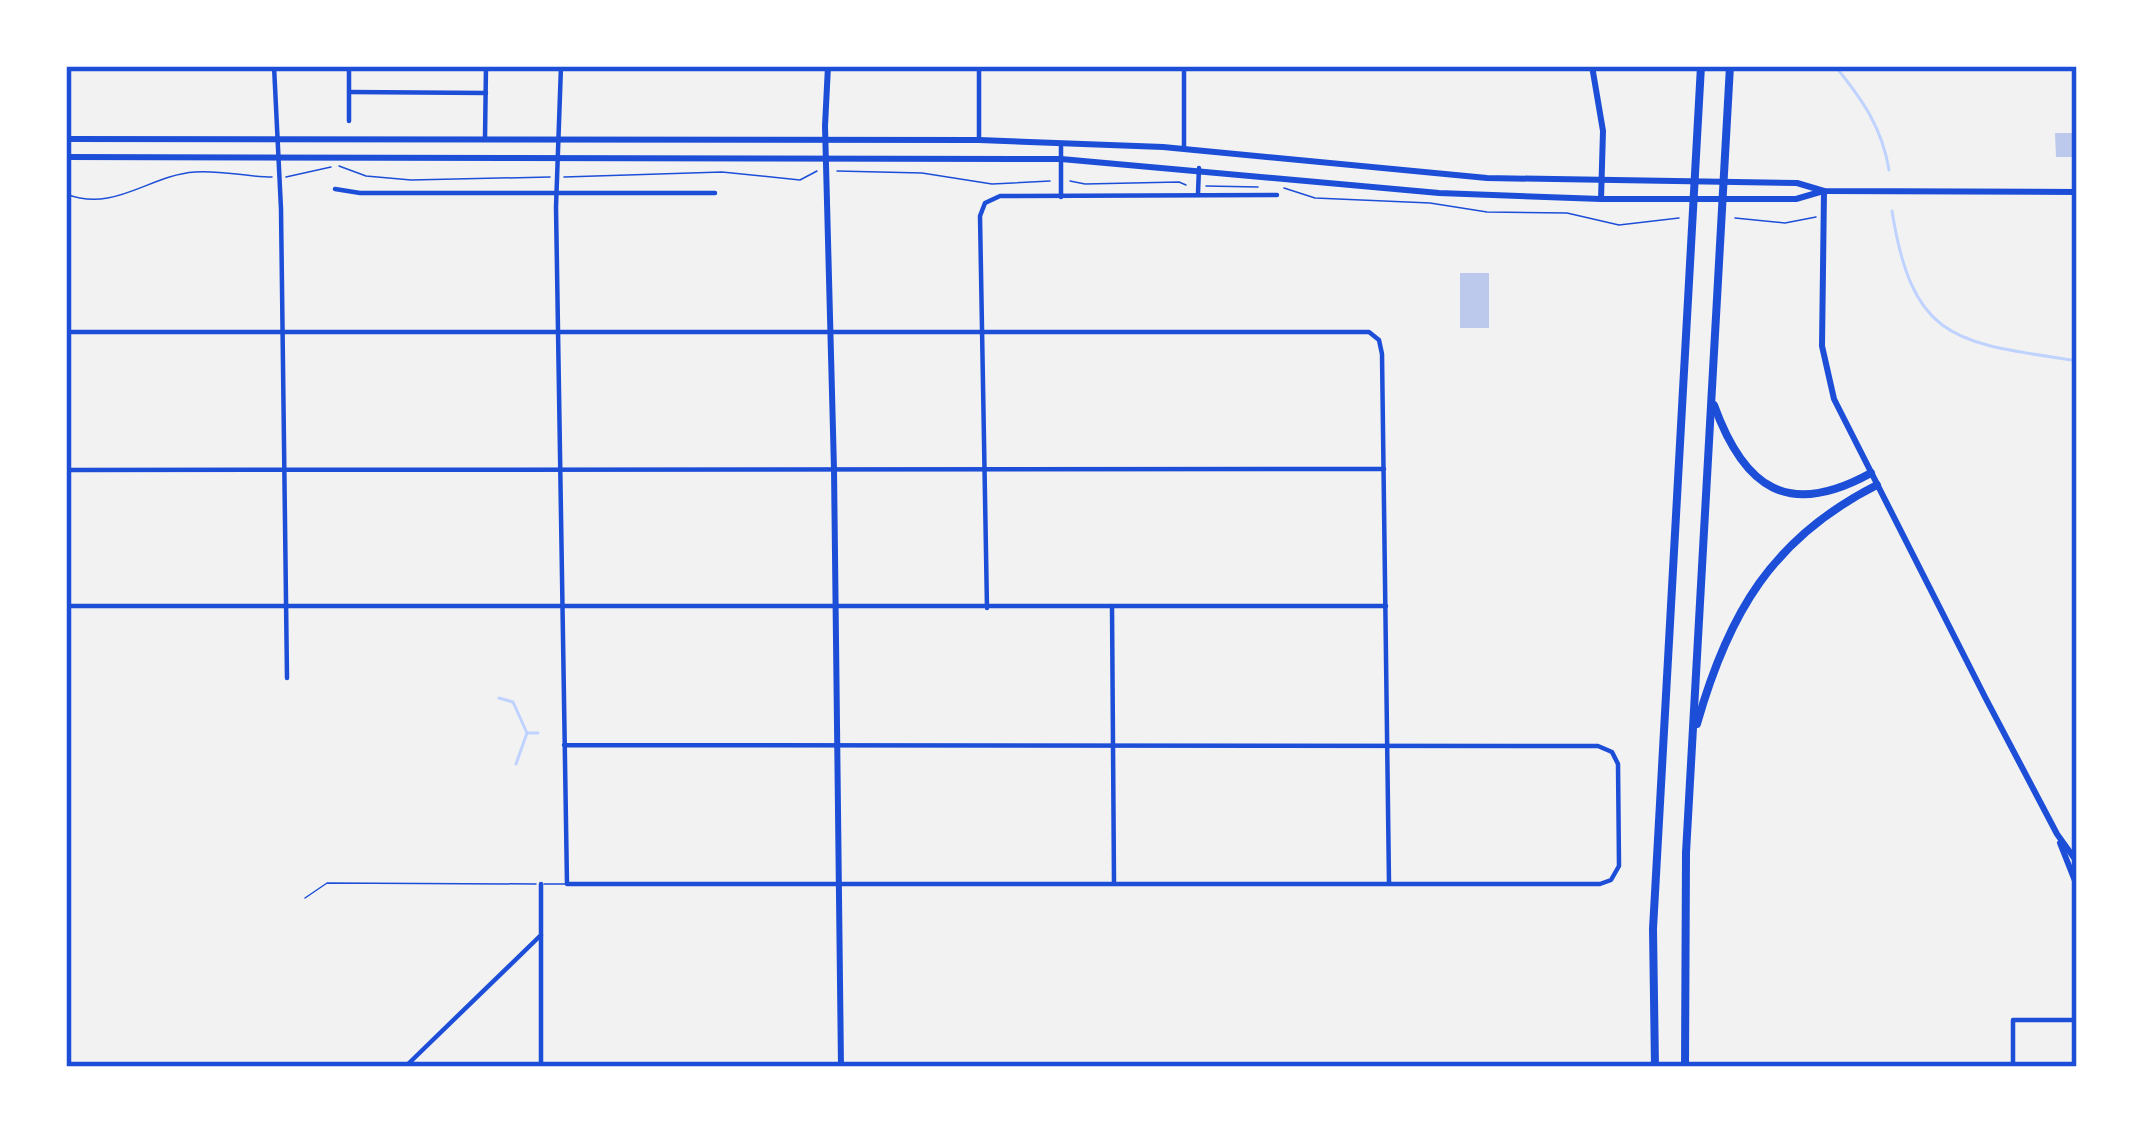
<svg xmlns="http://www.w3.org/2000/svg" width="2143" height="1133" font-family="'Sofia Sans Condensed',sans-serif">
<style>
.lines{fill:none;stroke-linecap:round;stroke-linejoin:round}
.stream{stroke:#bfd3fe;stroke-width:3}
.building{fill:#bdc9ec}
.path{stroke:#1d4ed8;stroke-width:1.5}
.service{stroke:#1d4ed8;stroke-width:1.5}
.minor{stroke:#1d4ed8;stroke-width:4.5}
.tertiary{stroke:#1d4ed8;stroke-width:6}
.secondary{stroke:#1d4ed8;stroke-width:6}
.motorway{stroke:#1d4ed8;stroke-width:8}
.neatline{fill:none;stroke:#1d4ed8;stroke-width:4.5}
</style>
<rect width="100%" height="100%" fill="#f2f2f2"/>
<g class="lines">
<g class="stream">
<path d="M 1835,66 C 1862,99 1882,127 1889,170"/>
<path d="M 1892,211 C 1913,344 1958,342 2077,361"/>
<path d="M 499,698 L 513,702 L 527,733 L 538,733"/>
<path d="M 516,764 L 527,733"/>
</g>
</g>
<g class="building">
<path d="M 2055,133 L 2077,133 L 2077,157 L 2056,157 Z"/>
<rect x="1460" y="273" width="29" height="55"/>
</g>
<g class="lines">
<g class="path">
<path d="M 339,166 L 366,176 L 411,180 L 550,177"/>
<path d="M 837,171 L 922,173 L 992,184 L 1050,181"/>
<path d="M 286,177 L 331,167"/>
<path d="M 564,177 L 722,172 L 800,180 L 817,171"/>
<path d="M 1070,181 L 1085,184 L 1179,182 L 1186,185"/>
<path d="M 1206,186 L 1258,187"/>
<path d="M 1284,188 L 1315,198 L 1430,203 L 1487,212 L 1567,213 L 1619,225 L 1679,218"/>
<path d="M 66,194 C 115,213 149,175 195,172 C 221,170 247,177 272,177"/>
<path d="M 1735,218 L 1785,223 L 1816,217"/>
</g>
<g class="service">
<path d="M 544,884 L 566,884"/>
<path d="M 305,898 L 327,883 L 536,884"/>
</g>
<g class="minor">
<path d="M 274,66 L 281,209 L 287,678"/>
<path d="M 561,66 L 556,207 L 567,884 L 1600,884 L 1611,880 L 1619,866 L 1618,764 L 1612,752 L 1598,746 L 564,745"/>
<path d="M 979,66 L 979,138"/>
<path d="M 1184,66 L 1184,149"/>
<path d="M 349,92 L 486,93"/>
<path d="M 349,121 L 349,66"/>
<path d="M 485,138 L 486,66"/>
<path d="M 335,189 L 360,193 L 715,193"/>
<path d="M 1198,193 L 1199,168"/>
<path d="M 1061,197 L 1061,143"/>
<path d="M 66,332 L 1369,332 L 1379,340 L 1382,354 L 1389,883"/>
<path d="M 66,470 L 1384,469"/>
<path d="M 66,606 L 1386,606"/>
<path d="M 1112,606 L 1114,883"/>
<path d="M 987,608 L 980,216 L 985,203 L 1000,196 L 1277,195"/>
<path d="M 541,935 L 541,1067"/>
<path d="M 405,1067 L 541,935 L 541,884"/>
<path d="M 2013,1067 L 2013,1020 L 2077,1020"/>
</g>
<g class="tertiary">
<path d="M 1592,66 L 1603,131 L 1601,199"/>
<path d="M 1824,191 L 1822,346 L 1834,399 L 1985,697 L 2057,834 L 2077,862"/>
<path d="M 2060,843 L 2077,886"/>
</g>
<g class="secondary">
<path d="M 828,66 L 825,126 L 834,469 L 841,1067"/>
<path d="M 66,139 L 979,140 L 1163,147 L 1487,178 L 1797,183 L 1824,191 L 2077,192"/>
<path d="M 66,157 L 1061,159 L 1439,193 L 1601,199 L 1796,199 L 1820,192"/>
</g>
<g class="motorway">
<path d="M 1714,405 C 1744,488 1788,519 1871,473"/>
<path d="M 1697,724 C 1728,614 1772,538 1877,485"/>
<path d="M 1655,1067 L 1653,929 L 1701,66"/>
<path d="M 1685,1067 L 1686,853 L 1730,66"/>
</g>
</g>
<rect width="2143" height="1133" fill="none" stroke="#ffffff" stroke-width="138"/>
<rect x="69" y="69" width="2005" height="995" class="neatline"/>
</svg>
